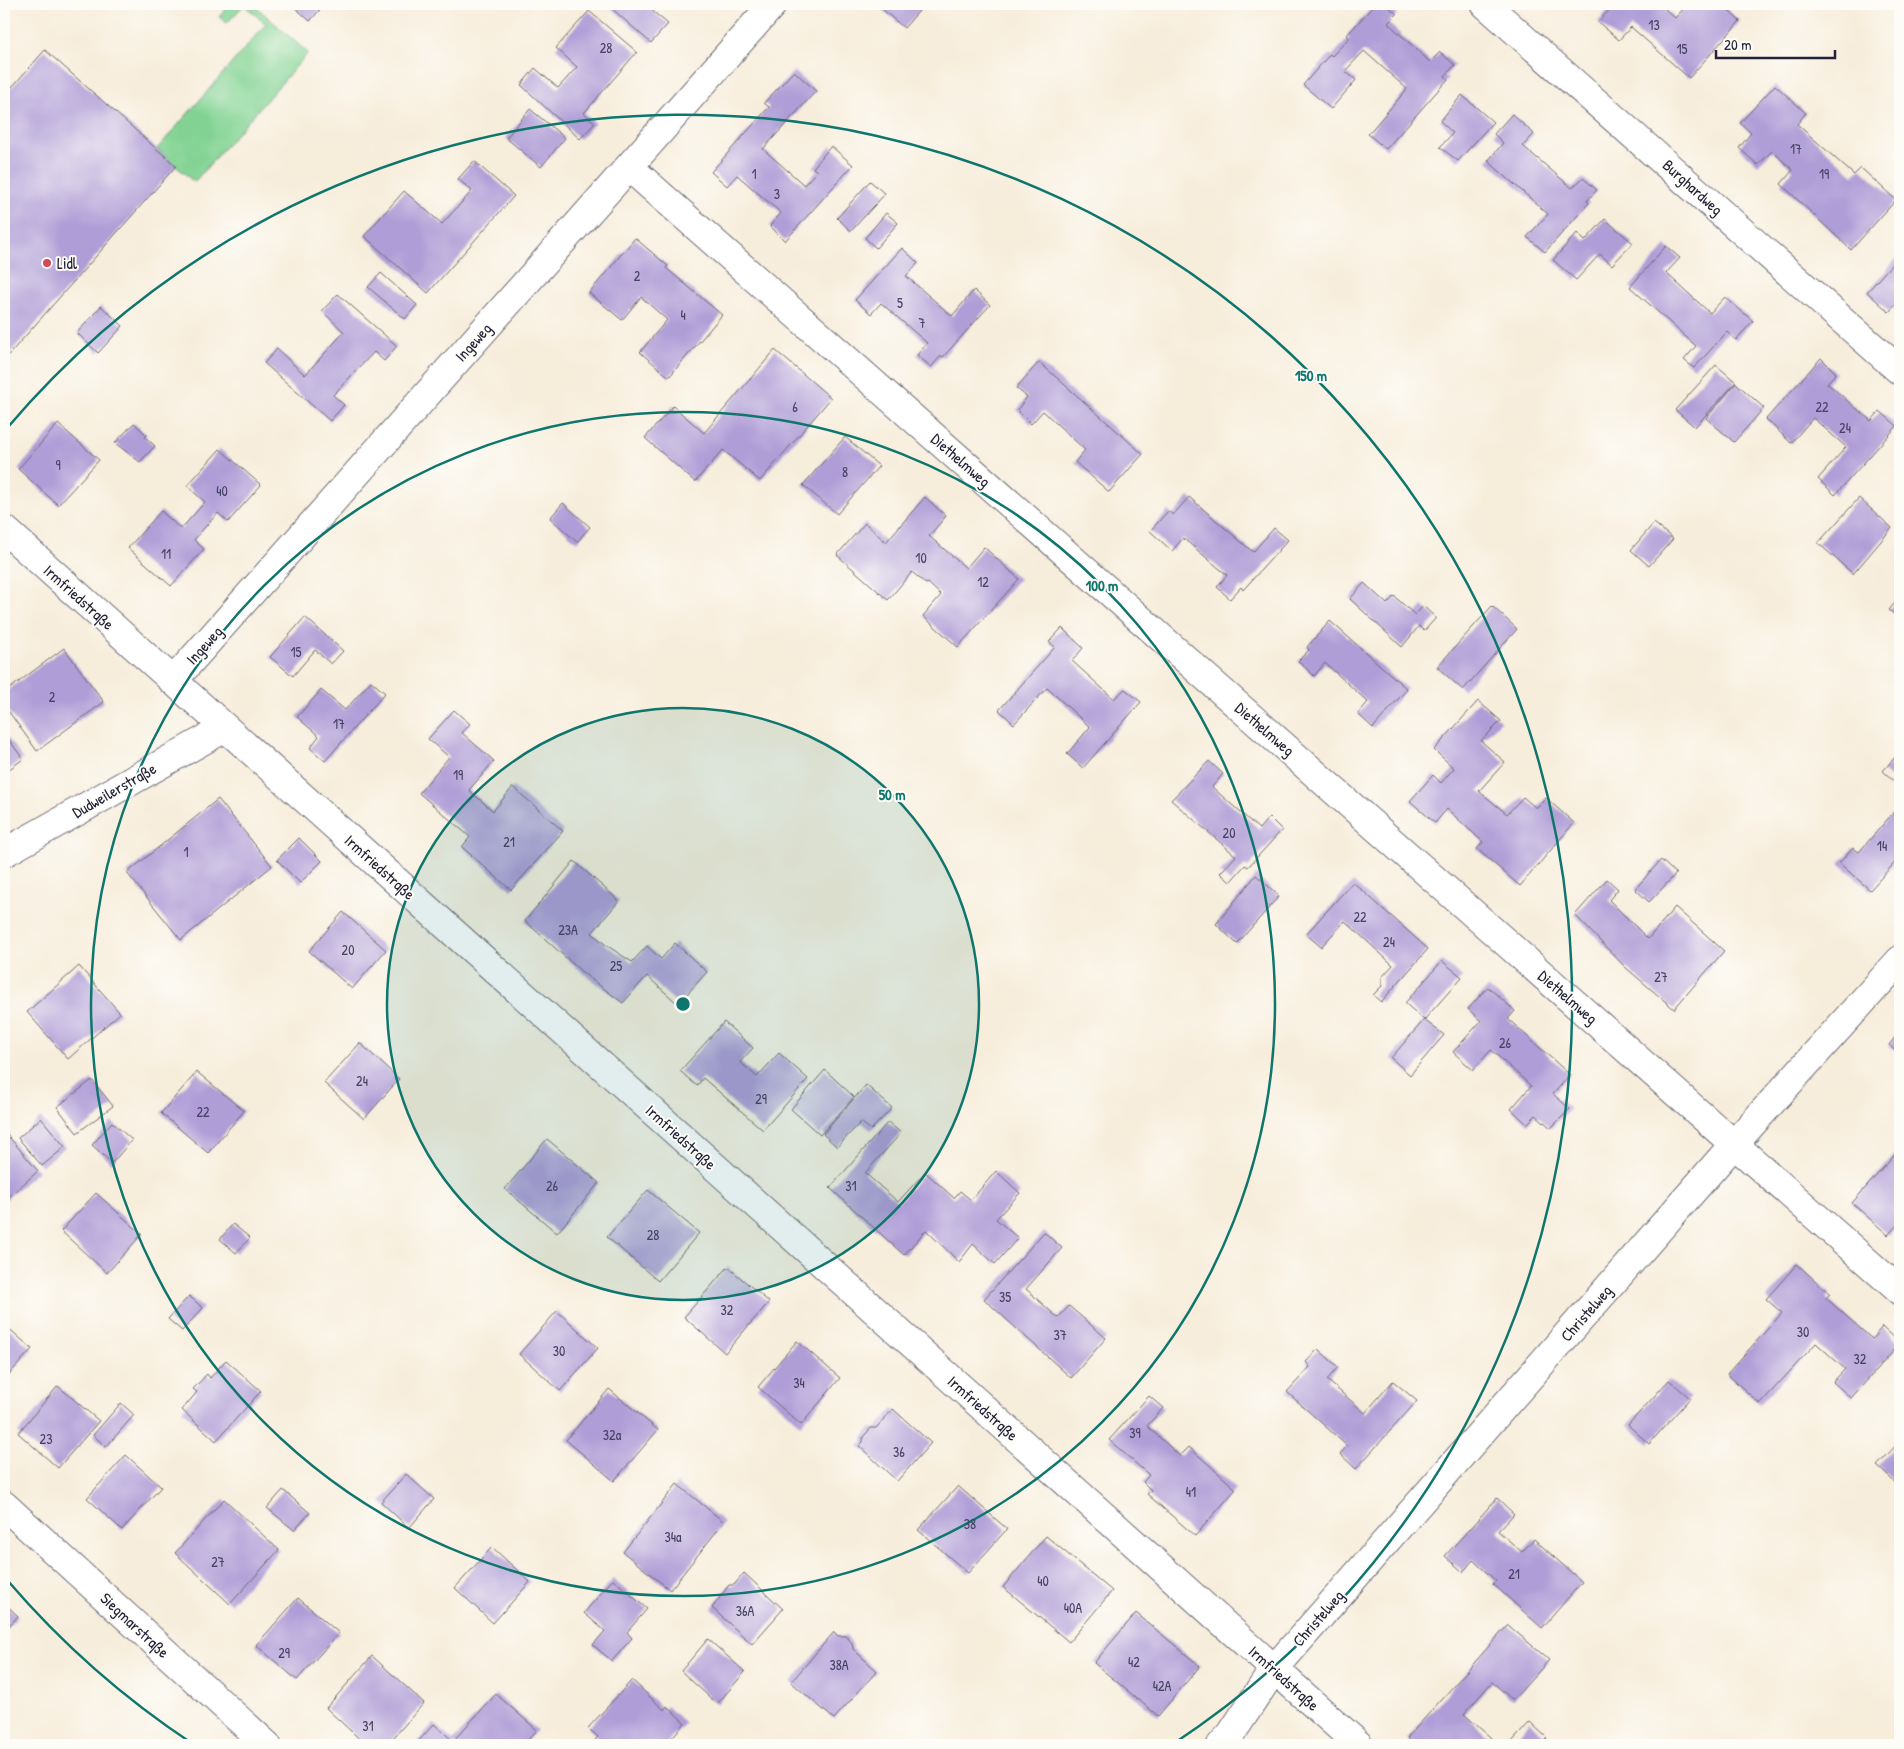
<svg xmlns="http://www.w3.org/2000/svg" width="1904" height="1749" font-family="'Patrick Hand',sans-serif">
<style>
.green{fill:#82d393;stroke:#527a67}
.building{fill:#af9dd7}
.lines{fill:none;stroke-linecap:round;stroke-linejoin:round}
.street-casing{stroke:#6d6973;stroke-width:30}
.street{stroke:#fff;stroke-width:28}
.ring{fill:none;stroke:#0f766e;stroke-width:2.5}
.poi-dot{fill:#d1495b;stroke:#fdfcf7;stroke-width:2}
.labels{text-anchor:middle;stroke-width:4;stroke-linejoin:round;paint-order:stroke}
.number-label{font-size:14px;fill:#454162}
.street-label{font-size:16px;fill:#22223b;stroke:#fdfcf7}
.poi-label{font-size:16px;fill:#22223b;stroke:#fdfcf7;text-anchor:start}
.centre{fill:#0f766e;stroke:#fdfcf7;stroke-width:2.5}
.ring-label{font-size:15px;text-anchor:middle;font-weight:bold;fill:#0f766e;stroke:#fdfcf7;stroke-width:4;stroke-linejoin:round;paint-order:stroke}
</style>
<rect width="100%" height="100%" fill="#fdfcf7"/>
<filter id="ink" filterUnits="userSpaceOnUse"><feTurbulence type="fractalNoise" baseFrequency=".02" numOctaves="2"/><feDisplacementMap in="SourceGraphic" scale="10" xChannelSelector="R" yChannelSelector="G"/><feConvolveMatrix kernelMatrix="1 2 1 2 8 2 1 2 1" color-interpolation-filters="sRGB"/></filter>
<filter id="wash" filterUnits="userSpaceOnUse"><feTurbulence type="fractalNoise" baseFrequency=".0096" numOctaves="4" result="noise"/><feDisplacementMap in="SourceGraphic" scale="20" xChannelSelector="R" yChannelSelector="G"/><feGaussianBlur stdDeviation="1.12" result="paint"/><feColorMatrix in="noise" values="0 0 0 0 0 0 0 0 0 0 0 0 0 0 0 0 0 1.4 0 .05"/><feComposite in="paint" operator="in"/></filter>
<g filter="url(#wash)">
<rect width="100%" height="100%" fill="#f7eddb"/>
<path class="green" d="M 230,4 L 253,4 L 308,53 L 194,182 L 157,149 L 266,24 L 244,5 L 227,23 L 219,17 Z"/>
<g id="blocks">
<g class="building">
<path d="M 291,4 L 325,4 L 310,21 Z"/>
<path d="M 613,4 L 644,4 L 668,24 L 651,43 L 610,7 Z"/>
<path d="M 876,4 L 925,4 L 904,28 Z"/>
<path d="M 1375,4 L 1385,4 L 1397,14 L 1388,23 L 1430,62 L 1440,52 L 1455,65 L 1445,76 L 1448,79 L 1386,149 L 1368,134 L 1407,89 L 1364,51 L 1345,71 L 1356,80 L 1331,109 L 1303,85 L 1330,54 L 1332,56 L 1349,38 L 1347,35 Z"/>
<path d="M 1615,4 L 1669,4 L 1665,9 L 1675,18 L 1688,4 L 1721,4 L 1740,21 L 1689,78 L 1631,27 L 1619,40 L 1598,22 Z"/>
<path d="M 589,11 L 637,52 L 584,113 L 595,123 L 580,139 L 521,85 L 535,68 L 558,88 L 577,67 L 556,48 Z"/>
<path d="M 45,50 L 176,166 L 4,360 L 4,96 Z"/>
<path d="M 794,71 L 816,91 L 763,149 L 804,185 L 817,171 L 813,168 L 831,146 L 853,165 L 785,241 L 770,226 L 781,213 L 737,175 L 727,186 L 711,172 L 769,107 L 764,103 Z"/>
<path d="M 1775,85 L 1806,113 L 1797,124 L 1854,175 L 1861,168 L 1896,200 L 1851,250 L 1781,184 L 1793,170 L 1772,151 L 1758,165 L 1739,148 L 1751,133 L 1740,123 Z"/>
<path d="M 1462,95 L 1493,122 L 1458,161 L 1440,147 L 1453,133 L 1440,121 Z"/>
<path d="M 530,109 L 565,138 L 541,167 L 506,138 Z"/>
<path d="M 1512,114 L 1534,134 L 1523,146 L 1572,188 L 1583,178 L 1597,190 L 1587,201 L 1589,203 L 1545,252 L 1527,237 L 1548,214 L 1488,161 L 1503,143 L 1494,134 Z"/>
<path d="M 474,161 L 514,196 L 428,293 L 364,236 L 404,191 L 442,224 L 472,191 L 458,179 Z"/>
<path d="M 870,181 L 885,194 L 851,231 L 837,218 Z"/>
<path d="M 886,213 L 898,223 L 876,248 L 865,238 Z"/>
<path d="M 1605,219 L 1633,243 L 1612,265 L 1600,254 L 1576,280 L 1553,260 L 1577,233 L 1585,241 Z"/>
<path d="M 635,238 L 668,266 L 666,268 L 722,315 L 669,377 L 640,352 L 667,320 L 641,297 L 622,320 L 589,293 Z"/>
<path d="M 1666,246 L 1680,258 L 1666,273 L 1710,313 L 1725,297 L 1753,321 L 1736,340 L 1727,332 L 1694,368 L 1684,360 L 1696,346 L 1630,287 Z"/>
<path d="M 902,248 L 918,263 L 906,276 L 952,316 L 974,290 L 990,305 L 943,357 L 941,356 L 931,367 L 917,355 L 927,343 L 881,303 L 871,314 L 855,300 Z"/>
<path d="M 1900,255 L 1900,302 L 1899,301 L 1889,312 L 1867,292 Z"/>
<path d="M 381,273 L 417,305 L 405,319 L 368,287 Z"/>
<path d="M 338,294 L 397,346 L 384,361 L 374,352 L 333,395 L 344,405 L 330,421 L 264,363 L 277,349 L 305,375 L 344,332 L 322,311 Z"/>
<path d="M 101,306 L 123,326 L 98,353 L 77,333 Z"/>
<path d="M 775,350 L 831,398 L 760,481 L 723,450 L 695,482 L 645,438 L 673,406 L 704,433 Z"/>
<path d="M 1821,358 L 1836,373 L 1827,383 L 1871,421 L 1880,411 L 1897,426 L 1835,495 L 1818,479 L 1846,447 L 1813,418 L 1791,443 L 1766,419 Z"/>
<path d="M 1039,362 L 1143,454 L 1109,492 L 1075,462 L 1085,450 L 1043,411 L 1031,424 L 1017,410 L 1027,397 L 1016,388 Z"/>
<path d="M 1716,365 L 1736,382 L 1695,427 L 1675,410 Z"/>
<path d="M 1736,383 L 1764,408 L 1734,442 L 1706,418 Z"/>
<path d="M 134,423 L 147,435 L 145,437 L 155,446 L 140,462 L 115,443 Z"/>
<path d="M 58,424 L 99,460 L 58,505 L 18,469 Z"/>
<path d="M 845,437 L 879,466 L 837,514 L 803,485 Z"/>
<path d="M 220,449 L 261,485 L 228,522 L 218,513 L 205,527 L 194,540 L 204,549 L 171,586 L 128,548 L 161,511 L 181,529 L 205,502 L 187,486 Z"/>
<path d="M 925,497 L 946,516 L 929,536 L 966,568 L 984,547 L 1019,579 L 958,647 L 923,616 L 941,595 L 928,583 L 926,584 L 912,572 L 888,600 L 837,555 L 865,523 L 886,542 Z"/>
<path d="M 1189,497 L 1253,552 L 1274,528 L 1288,540 L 1243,590 L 1241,587 L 1230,599 L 1217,587 L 1227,575 L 1183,538 L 1172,551 L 1150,531 L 1168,511 L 1173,515 Z"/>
<path d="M 1859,498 L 1892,528 L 1853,574 L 1818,543 Z"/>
<path d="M 563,503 L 590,527 L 577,542 L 550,518 Z"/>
<path d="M 1654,523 L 1673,539 L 1649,566 L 1631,550 Z"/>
<path d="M 1364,583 L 1387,604 L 1394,596 L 1415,615 L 1423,606 L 1436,618 L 1424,631 L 1419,626 L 1402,647 L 1350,599 Z"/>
<path d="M 1900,597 L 1900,619 L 1889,610 Z"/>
<path d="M 1492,606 L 1517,629 L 1463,690 L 1437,667 Z"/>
<path d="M 305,617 L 343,651 L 331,664 L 315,650 L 293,676 L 270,657 Z"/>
<path d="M 1330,621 L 1407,689 L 1373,728 L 1358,714 L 1368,702 L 1325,663 L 1314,676 L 1298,661 L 1309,650 L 1307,647 Z"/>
<path d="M 1062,628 L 1083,648 L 1072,661 L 1114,699 L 1125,689 L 1141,702 L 1083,768 L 1067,754 L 1090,727 L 1047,688 L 1014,724 L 999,710 L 1055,647 L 1049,642 Z"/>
<path d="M 64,648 L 104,702 L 37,751 L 4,705 L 4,693 Z"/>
<path d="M 371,681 L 385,693 L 325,761 L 310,748 L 319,736 L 297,717 L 321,690 L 345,710 Z"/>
<path d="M 1478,701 L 1501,721 L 1481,741 L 1505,762 L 1479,791 L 1507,814 L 1523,797 L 1536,808 L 1546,798 L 1574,823 L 1520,886 L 1477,849 L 1483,842 L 1447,809 L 1435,823 L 1410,801 L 1433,775 L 1441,783 L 1454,768 L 1434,750 Z"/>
<path d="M 454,710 L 470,724 L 462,733 L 494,761 L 469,790 L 493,811 L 513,787 L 563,831 L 511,890 L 462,847 L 470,837 L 419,793 L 449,757 L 428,739 Z"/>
<path d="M 4,733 L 23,759 L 4,773 Z"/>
<path d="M 1896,756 L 1900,759 L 1900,787 L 1883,771 Z"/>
<path d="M 1209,761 L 1223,774 L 1212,787 L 1259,829 L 1269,817 L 1282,830 L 1248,867 L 1245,865 L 1230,882 L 1220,873 L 1236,856 L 1171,800 Z"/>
<path d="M 218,799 L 272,866 L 181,940 L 127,873 Z"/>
<path d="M 1900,805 L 1900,857 L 1870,890 L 1839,863 L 1853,848 L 1859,852 Z"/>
<path d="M 299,838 L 322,861 L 300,883 L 277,860 Z"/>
<path d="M 1661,860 L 1676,874 L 1649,902 L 1635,889 Z"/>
<path d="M 574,861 L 619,901 L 592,933 L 606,945 L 632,962 L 647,946 L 661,959 L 675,943 L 707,972 L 678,1004 L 647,976 L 623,1003 L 583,973 L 525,921 Z"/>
<path d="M 1256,875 L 1279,896 L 1237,944 L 1216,924 Z"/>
<path d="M 1607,879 L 1618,889 L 1609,900 L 1648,939 L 1675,907 L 1724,951 L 1674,1009 L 1625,967 L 1575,915 Z"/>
<path d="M 1353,882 L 1428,949 L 1381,1002 L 1373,995 L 1382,986 L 1382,977 L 1393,965 L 1345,921 L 1321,947 L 1306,934 Z"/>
<path d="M 343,912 L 386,950 L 352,989 L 309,951 Z"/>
<path d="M 1442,961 L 1462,977 L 1424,1020 L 1405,1003 Z"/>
<path d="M 79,966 L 120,1013 L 68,1059 L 27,1012 Z"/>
<path d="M 1488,987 L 1515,1011 L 1508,1019 L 1570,1075 L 1553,1094 L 1570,1109 L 1551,1128 L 1536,1115 L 1527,1124 L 1511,1109 L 1531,1086 L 1491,1050 L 1473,1070 L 1453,1052 L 1481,1021 L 1468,1009 Z"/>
<path d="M 1424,1020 L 1444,1035 L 1410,1075 L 1391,1058 Z"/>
<path d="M 724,1022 L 753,1048 L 740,1062 L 757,1077 L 779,1053 L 808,1079 L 763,1130 L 703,1078 L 697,1086 L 680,1071 Z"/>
<path d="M 1900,1031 L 1900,1055 L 1889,1045 Z"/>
<path d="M 360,1043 L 399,1079 L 364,1119 L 324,1083 Z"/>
<path d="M 825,1070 L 854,1097 L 820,1135 L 791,1109 Z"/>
<path d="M 197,1072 L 244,1111 L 208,1153 L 161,1113 Z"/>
<path d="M 92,1080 L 113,1106 L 77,1133 L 57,1107 Z"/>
<path d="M 866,1085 L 892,1108 L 871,1130 L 861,1122 L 837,1147 L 823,1134 Z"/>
<path d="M 41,1118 L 65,1147 L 42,1166 L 18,1138 Z"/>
<path d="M 112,1122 L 132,1140 L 112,1163 L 92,1145 Z"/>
<path d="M 888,1122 L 901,1133 L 865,1173 L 898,1202 L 925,1172 L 954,1198 L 960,1191 L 971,1200 L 996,1171 L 1020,1193 L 996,1219 L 1018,1238 L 995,1264 L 973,1244 L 959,1262 L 926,1230 L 904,1255 L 830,1188 Z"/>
<path d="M 4,1131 L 38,1171 L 4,1201 Z"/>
<path d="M 547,1139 L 599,1183 L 557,1233 L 505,1189 Z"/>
<path d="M 1900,1149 L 1900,1222 L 1888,1235 L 1852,1203 Z"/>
<path d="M 648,1190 L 699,1233 L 658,1281 L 607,1237 Z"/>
<path d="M 96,1193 L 142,1234 L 107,1273 L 61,1231 Z"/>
<path d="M 233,1224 L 250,1238 L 236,1253 L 220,1239 Z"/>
<path d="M 1044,1232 L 1062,1248 L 1026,1289 L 1058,1318 L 1069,1306 L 1106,1338 L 1071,1378 L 984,1299 Z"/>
<path d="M 1797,1264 L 1830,1294 L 1826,1298 L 1872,1339 L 1882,1327 L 1900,1344 L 1851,1398 L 1833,1382 L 1845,1369 L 1816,1343 L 1760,1404 L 1727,1374 L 1782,1313 L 1766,1299 Z"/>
<path d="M 728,1267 L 769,1302 L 725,1353 L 684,1317 Z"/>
<path d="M 189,1296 L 203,1308 L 182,1331 L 168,1319 Z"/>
<path d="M 557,1311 L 598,1348 L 560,1391 L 519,1354 Z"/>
<path d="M 4,1324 L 32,1349 L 4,1380 Z"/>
<path d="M 797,1341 L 840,1378 L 801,1425 L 758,1387 Z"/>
<path d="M 1318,1349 L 1338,1367 L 1327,1380 L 1365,1413 L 1393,1381 L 1417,1401 L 1356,1469 L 1340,1454 L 1347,1446 L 1287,1392 L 1310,1367 L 1306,1362 Z"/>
<path d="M 226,1360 L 261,1391 L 216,1441 L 182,1410 L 197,1392 L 193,1389 L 207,1374 L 210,1378 Z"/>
<path d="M 1669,1380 L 1690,1398 L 1649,1444 L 1628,1425 Z"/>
<path d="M 58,1386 L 99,1421 L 58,1468 L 18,1433 Z"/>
<path d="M 609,1389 L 658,1430 L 614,1481 L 566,1440 Z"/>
<path d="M 1149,1396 L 1163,1408 L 1147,1426 L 1180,1456 L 1189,1447 L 1236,1489 L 1195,1536 L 1147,1494 L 1151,1490 L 1143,1482 L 1149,1475 L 1109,1440 Z"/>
<path d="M 121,1403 L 134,1415 L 106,1447 L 93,1435 Z"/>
<path d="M 893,1409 L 931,1443 L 897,1481 L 859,1446 L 863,1442 L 863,1437 L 871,1428 L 876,1428 Z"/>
<path d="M 1900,1441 L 1900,1487 L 1877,1466 Z"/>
<path d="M 126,1455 L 161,1487 L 122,1530 L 87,1498 Z"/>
<path d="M 406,1474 L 434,1499 L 409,1528 L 381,1502 Z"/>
<path d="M 677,1484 L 724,1522 L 670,1590 L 623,1552 Z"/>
<path d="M 958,1486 L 1007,1529 L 968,1573 L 918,1530 Z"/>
<path d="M 283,1490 L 310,1513 L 294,1530 L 267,1508 Z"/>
<path d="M 1497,1498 L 1514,1514 L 1498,1531 L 1522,1552 L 1534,1539 L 1582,1582 L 1542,1628 L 1493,1584 L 1496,1581 L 1473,1560 L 1463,1572 L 1445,1556 Z"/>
<path d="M 224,1499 L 279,1550 L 230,1604 L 175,1553 Z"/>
<path d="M 1046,1536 L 1112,1591 L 1069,1642 L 1003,1587 Z"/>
<path d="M 492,1547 L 530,1582 L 493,1623 L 455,1588 Z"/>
<path d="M 744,1573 L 783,1609 L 752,1644 L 712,1608 L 729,1585 L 734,1585 Z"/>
<path d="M 613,1579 L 647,1609 L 627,1632 L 632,1638 L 612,1661 L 593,1645 L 605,1631 L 584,1613 Z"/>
<path d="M 298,1598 L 339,1633 L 297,1680 L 256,1645 Z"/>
<path d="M 4,1603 L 18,1616 L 4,1632 Z"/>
<path d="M 1136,1613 L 1200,1666 L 1158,1716 L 1094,1663 Z"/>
<path d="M 1508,1625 L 1549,1660 L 1513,1700 L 1492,1682 L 1464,1714 L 1499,1745 L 1440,1745 L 1438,1743 L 1436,1745 L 1416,1745 L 1407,1738 Z"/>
<path d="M 834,1632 L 838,1636 L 846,1636 L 852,1643 L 853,1649 L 877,1671 L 834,1719 L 791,1682 Z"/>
<path d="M 708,1639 L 745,1672 L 717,1704 L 681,1671 Z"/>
<path d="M 372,1656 L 424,1703 L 387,1745 L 366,1745 L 326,1708 Z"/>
<path d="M 632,1680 L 664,1710 L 667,1706 L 685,1723 L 665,1745 L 590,1745 L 598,1737 L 588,1728 Z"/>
<path d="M 496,1694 L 537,1730 L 523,1745 L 415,1745 L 434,1724 L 453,1741 Z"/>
<path d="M 1530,1722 L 1547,1738 L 1540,1745 L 1509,1745 Z"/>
</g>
</g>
</g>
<g filter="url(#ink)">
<use href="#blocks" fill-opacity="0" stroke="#6d6973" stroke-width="1"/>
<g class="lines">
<g class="street-casing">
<g id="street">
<path d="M 1485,4 L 1900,371"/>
<path d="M 629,167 L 1900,1291"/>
<path d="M 4,529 L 1359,1745"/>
<path d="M 173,681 L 773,4"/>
<path d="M 4,853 L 225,728"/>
<path d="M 4,1505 L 267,1745"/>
<path d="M 1221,1745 L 1231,1734 L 1274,1669 L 1734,1144 L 1900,960"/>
</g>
</g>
<use href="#street" class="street"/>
</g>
</g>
<circle cx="683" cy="1004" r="296" fill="#0f766e" fill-opacity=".12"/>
<g class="ring">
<circle cx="683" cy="1004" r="296"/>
<circle cx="683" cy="1004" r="592"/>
<path d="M193 1744A888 888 0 0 1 8 1581M8 427A888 888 0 1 1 1173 1744"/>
</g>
<circle class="poi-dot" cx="47" cy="263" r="5"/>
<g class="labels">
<g class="number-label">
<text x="1654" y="30">13</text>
<text x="606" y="53">28</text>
<text x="1682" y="54">15</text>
<text x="1796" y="154">17</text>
<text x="754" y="179">1</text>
<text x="1824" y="179">19</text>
<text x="777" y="199">3</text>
<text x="637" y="281">2</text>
<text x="900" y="308">5</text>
<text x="683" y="320">4</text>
<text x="922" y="328">7</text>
<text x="795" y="412">6</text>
<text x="1822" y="412">22</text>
<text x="1845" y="433">24</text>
<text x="58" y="470">9</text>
<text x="845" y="477">8</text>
<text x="222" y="496">40</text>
<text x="166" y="559">11</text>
<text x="921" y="563">10</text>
<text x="983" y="587">12</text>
<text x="296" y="657">15</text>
<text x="52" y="702">2</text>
<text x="339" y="729">17</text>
<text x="458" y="780">19</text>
<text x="1229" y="838">20</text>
<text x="509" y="847">21</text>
<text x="1882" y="851">14</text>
<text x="186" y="857">1</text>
<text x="1360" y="922">22</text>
<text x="568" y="935">23A</text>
<text x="1389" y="947">24</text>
<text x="348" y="955">20</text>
<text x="616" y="971">25</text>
<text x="1661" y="982">27</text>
<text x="1505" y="1048">26</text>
<text x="362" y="1086">24</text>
<text x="761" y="1104">29</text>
<text x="203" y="1117">22</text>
<text x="552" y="1191">26</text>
<text x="851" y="1191">31</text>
<text x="653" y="1240">28</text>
<text x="1005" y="1302">35</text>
<text x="727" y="1315">32</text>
<text x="1803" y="1337">30</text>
<text x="1060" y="1340">37</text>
<text x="559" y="1356">30</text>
<text x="1860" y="1364">32</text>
<text x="799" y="1388">34</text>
<text x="1135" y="1438">39</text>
<text x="612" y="1440">32a</text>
<text x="46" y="1444">23</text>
<text x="899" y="1457">36</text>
<text x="1191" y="1497">41</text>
<text x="970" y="1529">38</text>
<text x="673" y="1542">34a</text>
<text x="218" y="1567">27</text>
<text x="1514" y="1579">21</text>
<text x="1043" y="1586">40</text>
<text x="1073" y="1613">40A</text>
<text x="745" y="1616">36A</text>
<text x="284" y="1658">29</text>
<text x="1134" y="1667">42</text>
<text x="839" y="1670">38A</text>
<text x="1162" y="1691">42A</text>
<text x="368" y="1731">31</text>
</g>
<g class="street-label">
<text transform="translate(1693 187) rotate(42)" y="6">Burghardweg</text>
<text transform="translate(473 342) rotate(-48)" y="6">Ingeweg</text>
<text transform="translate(961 460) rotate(41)" y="6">Diethelmweg</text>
<text transform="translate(79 597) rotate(42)" y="6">Irmfriedstraße</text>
<text transform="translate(204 645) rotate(-48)" y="6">Ingeweg</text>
<text transform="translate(1265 729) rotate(41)" y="6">Diethelmweg</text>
<text transform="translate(114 790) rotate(-30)" y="6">Dudweilerstraße</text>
<text transform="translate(380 867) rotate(42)" y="6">Irmfriedstraße</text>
<text transform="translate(1568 997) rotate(41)" y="6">Diethelmweg</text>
<text transform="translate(681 1137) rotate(42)" y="6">Irmfriedstraße</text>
<text transform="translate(1586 1313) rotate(-49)" y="6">Christelweg</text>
<text transform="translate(983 1408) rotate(42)" y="6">Irmfriedstraße</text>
<text transform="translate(1318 1618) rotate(-49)" y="6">Christelweg</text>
<text transform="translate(135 1625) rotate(43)" y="6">Siegmarstraße</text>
<text transform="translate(1284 1678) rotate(42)" y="6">Irmfriedstraße</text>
</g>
<g class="poi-label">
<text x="57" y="269">Lidl</text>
</g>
</g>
<circle cx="683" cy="1004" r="8" class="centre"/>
<g class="ring-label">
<text x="1311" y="381">150 m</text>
<text x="1102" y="591">100 m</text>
<text x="892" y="800">50 m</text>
</g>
<rect width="1904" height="1749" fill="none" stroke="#fdfcf7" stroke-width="20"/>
<path d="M1716 50v8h119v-8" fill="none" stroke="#22223b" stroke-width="2.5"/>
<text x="1724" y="50" font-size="15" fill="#22223b" stroke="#fdfcf7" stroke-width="4" paint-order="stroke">20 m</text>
</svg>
